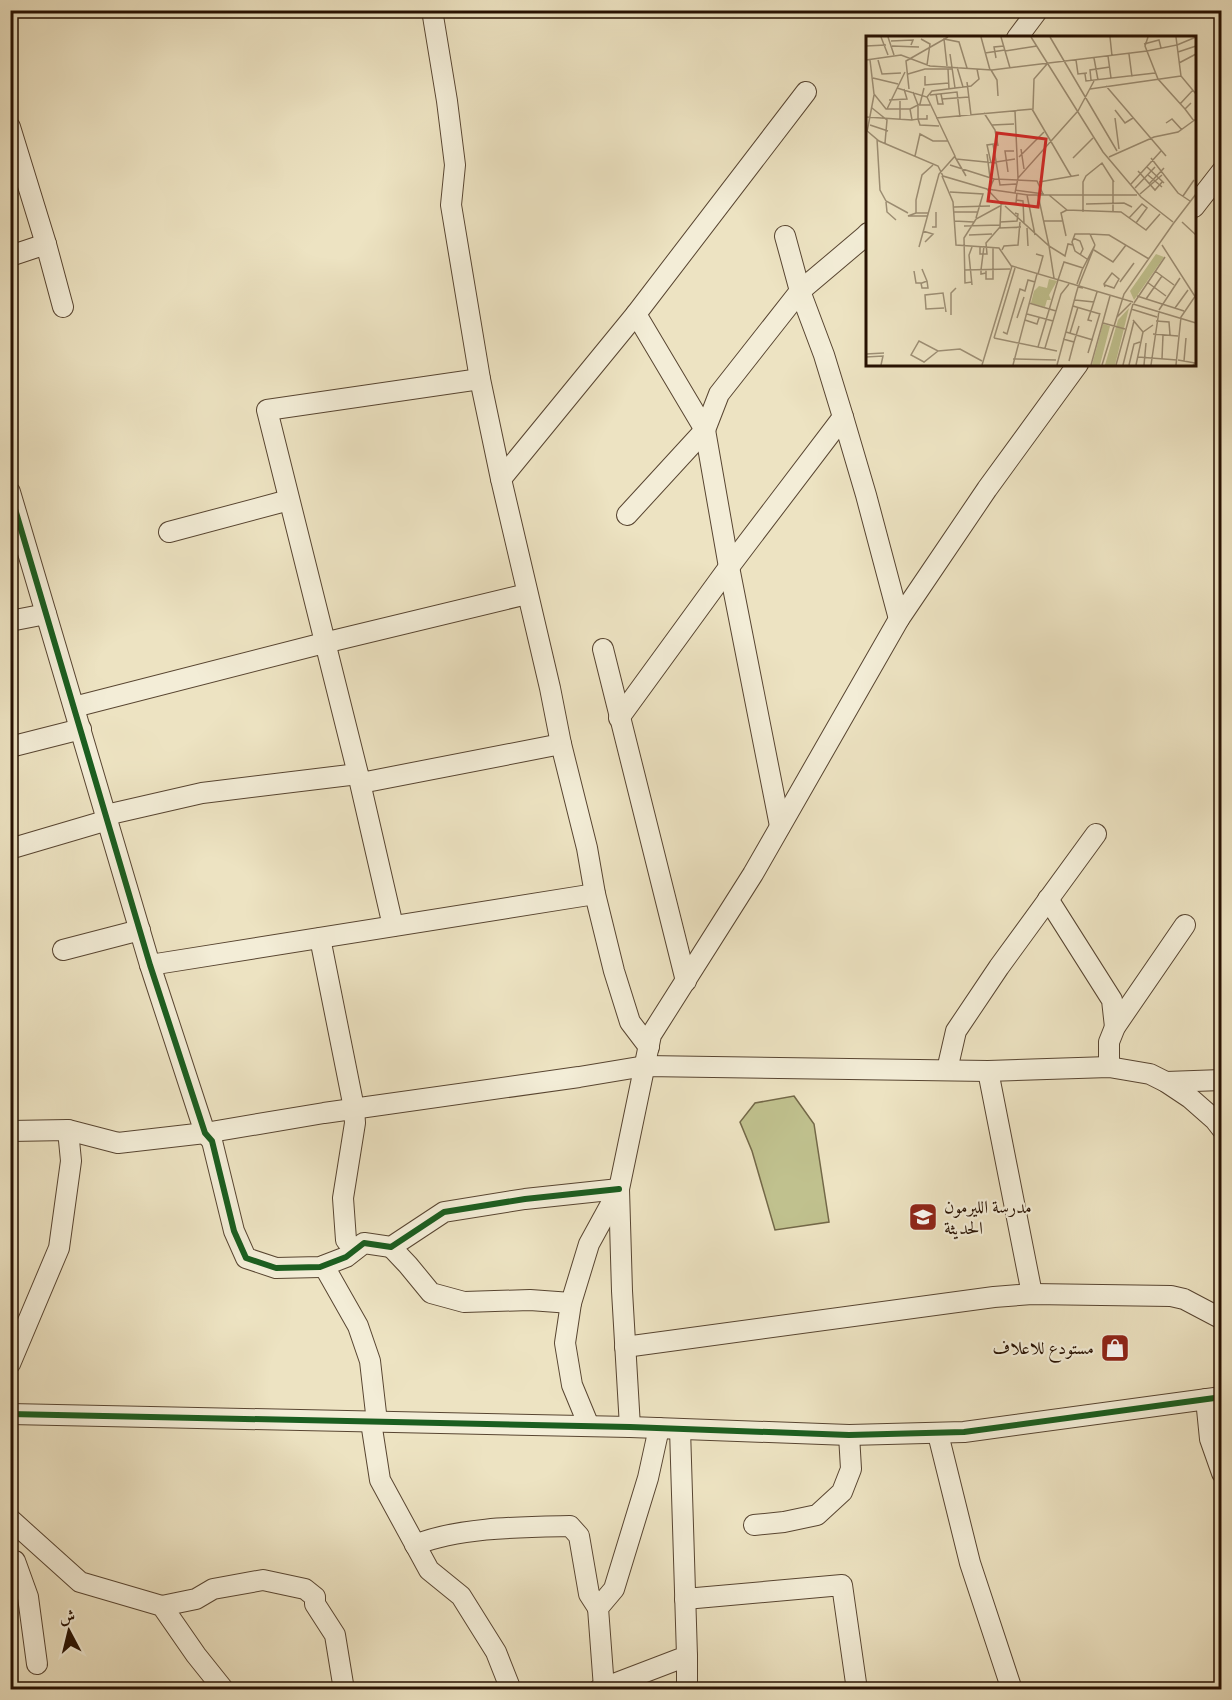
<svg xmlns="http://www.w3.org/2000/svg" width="1232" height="1700" font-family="'Sorts Mill Goudy',Amiri,serif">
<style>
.green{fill:#c0c18e;stroke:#736848;stroke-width:1.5}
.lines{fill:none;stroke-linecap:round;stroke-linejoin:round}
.minor-casing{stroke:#584531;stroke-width:22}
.minor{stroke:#f3edd7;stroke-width:20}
.cycleway-casing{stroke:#f3edd7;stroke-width:10}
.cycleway{stroke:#1b5e20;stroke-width:6}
.labels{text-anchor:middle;stroke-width:4.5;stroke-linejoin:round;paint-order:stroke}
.poi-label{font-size:18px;fill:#261001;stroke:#f3edd7;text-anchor:start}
.inset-road{fill:none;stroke:#9d8f75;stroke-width:1.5}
.view{fill:#d62828;fill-opacity:0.15;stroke:#d62828;stroke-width:3}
.inset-edge{fill:none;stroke:#261001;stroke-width:3}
</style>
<rect width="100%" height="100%" fill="#ede3c2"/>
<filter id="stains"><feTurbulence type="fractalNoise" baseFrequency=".00333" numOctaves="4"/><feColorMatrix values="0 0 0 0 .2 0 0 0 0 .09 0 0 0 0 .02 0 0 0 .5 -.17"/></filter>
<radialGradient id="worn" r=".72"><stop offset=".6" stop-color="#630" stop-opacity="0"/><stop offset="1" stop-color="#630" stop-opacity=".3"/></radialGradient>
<path class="green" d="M 794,1096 L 814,1124 L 829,1222 L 775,1230 L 752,1151 L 740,1122 L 755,1103 Z"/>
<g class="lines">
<g class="minor-casing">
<g id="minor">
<path d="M 432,10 L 447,101 L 455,165 L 451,205 L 480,379 L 501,479 L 550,688 L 561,744 L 587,848 L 595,894 L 614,971 L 630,1022 L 649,1047"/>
<path d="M 1017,38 L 1038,10"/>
<path d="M 10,127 L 46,244 L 63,307"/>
<path d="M 1194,207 L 1222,171"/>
<path d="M 785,236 L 800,291 L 824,355 L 843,417 L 866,495 L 899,619"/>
<path d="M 10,256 L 46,244"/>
<path d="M 636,314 L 705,430 L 729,567 L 780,826"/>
<path d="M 501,479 L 636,314 L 806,92"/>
<path d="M 10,492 L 150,965 L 205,1133 L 212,1141 L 234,1231 L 246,1258 L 276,1268 L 320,1267 L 346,1257 L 364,1243 L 391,1247 L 444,1212 L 525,1199 L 619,1189"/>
<path d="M 627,515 L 705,430 L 719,394 L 800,291 L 864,237 L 868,233"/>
<path d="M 169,532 L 289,500"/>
<path d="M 10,621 L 46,614"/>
<path d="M 603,649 L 686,981"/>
<path d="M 74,707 L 324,643 L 527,594"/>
<path d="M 619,718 L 729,567 L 843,417"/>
<path d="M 10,747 L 81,729"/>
<path d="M 361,783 L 561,744"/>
<path d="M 106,815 L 202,793 L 358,774"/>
<path d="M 13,848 L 108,820"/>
<path d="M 1048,899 L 1112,1000 L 1115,1027"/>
<path d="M 393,926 L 358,774 L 267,410 L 480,379"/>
<path d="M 320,938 L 354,1108 L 355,1123 L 343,1198 L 346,1240 L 354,1250"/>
<path d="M 63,950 L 140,930"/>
<path d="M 150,965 L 595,894"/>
<path d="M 1109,1067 L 1109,1042 L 1115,1027 L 1185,925"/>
<path d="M 947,1070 L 956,1031 L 999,967 L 1096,834"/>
<path d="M 988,1071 L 1032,1294"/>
<path d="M 1166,1082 L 1222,1080"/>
<path d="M 68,1130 L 118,1143 L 205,1133 L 324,1113 L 579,1077 L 645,1066 L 988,1071 L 1109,1067 L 1150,1074 L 1166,1082 L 1190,1098 L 1215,1120 L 1222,1129"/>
<path d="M 10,1131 L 68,1130 L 71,1161 L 59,1248 L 10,1364"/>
<path d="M 391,1247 L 408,1265 L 431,1293 L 464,1302 L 530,1300 L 571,1303 L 589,1244 L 618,1191"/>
<path d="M 324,1266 L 358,1326 L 370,1361 L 377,1422"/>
<path d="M 571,1303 L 565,1343 L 572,1385 L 589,1426"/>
<path d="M 625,1347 L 994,1297 L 1032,1294 L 1171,1296 L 1184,1299 L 1222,1319"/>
<path d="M 1206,1399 L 1210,1439 L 1222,1473"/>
<path d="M 10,1414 L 630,1427 L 849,1435 L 964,1432 L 1222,1397"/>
<path d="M 371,1422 L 380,1480 L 429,1570 L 461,1596 L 496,1652 L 511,1690"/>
<path d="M 630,1427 L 622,1291 L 619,1189 L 651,1035 L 753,874 L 899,619 L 987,489 L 1078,364"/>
<path d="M 938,1434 L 970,1563 L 1012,1690"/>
<path d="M 10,1519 L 80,1582 L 162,1606 L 196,1655 L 224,1690"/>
<path d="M 754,1525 L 784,1522 L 817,1515 L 842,1492 L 851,1469 L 849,1435"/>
<path d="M 415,1545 C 459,1527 523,1527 570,1526 L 579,1536 L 589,1594 L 598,1608"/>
<path d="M 15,1561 L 28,1597 L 37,1664"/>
<path d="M 685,1599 L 842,1585 L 857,1690"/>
<path d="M 162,1606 L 196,1599 L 213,1589 L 263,1580 L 305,1589 L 315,1597 L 315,1604 L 335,1635 L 344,1690"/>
<path d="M 687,1656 L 687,1690"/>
<path d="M 604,1688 L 598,1608 L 614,1589 L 648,1478 L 659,1428"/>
<path d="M 598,1690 L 687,1656 L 680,1429"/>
</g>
</g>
<use href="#minor" class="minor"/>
<g class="cycleway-casing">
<g id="cycleway">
<path d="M 10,492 L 150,965 L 205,1133 L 212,1141 L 234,1231 L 246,1258 L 276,1268 L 320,1267 L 346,1257 L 364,1243 L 391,1247 L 444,1212 L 525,1199 L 619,1189"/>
<path d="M 10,1414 L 630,1427 L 849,1435 L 964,1432 L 1222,1397"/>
</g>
</g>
<use href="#cycleway" class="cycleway"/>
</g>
<defs>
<g id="school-square" transform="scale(1.5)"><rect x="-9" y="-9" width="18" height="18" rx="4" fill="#8f2418" stroke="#f3edd7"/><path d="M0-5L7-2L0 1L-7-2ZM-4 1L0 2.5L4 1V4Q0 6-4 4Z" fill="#fff"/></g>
<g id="shop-square" transform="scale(1.5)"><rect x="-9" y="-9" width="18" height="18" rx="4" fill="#8f2418" stroke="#f3edd7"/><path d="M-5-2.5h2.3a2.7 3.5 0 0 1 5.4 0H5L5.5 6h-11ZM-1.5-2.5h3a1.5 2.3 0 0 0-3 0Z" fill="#fff"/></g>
</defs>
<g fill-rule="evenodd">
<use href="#school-square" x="923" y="1217"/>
<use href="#shop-square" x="1115" y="1348"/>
</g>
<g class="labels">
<g class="poi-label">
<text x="944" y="1213">مدرسة الليرمون<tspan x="944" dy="21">الحديثة</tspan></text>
<text x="1094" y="1354" text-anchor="end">مستودع للاعلاف</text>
</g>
</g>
<g transform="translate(866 36)">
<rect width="330" height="330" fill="#ede3c2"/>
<path d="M 290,218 L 298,221 L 268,264 L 264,255 ZM 183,243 L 191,245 L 183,259 L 185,264 L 181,264 L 179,271 L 165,267 L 168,255 L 173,250 L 181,252 ZM 263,272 L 249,329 L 239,329 L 252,284 ZM 237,288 L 244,290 L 234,329 L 226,329 Z" fill="#c0c18e"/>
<path class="inset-road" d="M 15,1 L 22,19M 22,1 L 28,19M 115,1 L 124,34M 135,1 L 144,32M 165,1 L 237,116 L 275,161 L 307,186M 184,1 L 251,115M 244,1 L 246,20M 282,1 L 279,10 L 292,43 L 319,73M 330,1 L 311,9 L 315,40 L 330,58M 55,3 L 64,8 L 61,29M 25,5 L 47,4 L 45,9M 278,8 L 293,4 L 295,12M 0,10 L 20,9M 26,10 L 53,11M 139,15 L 171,10M 312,16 L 330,10M 119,17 L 139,14M 84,18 L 89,52M 263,18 L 266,41M 242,20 L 245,42M 130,22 L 128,11 L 138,10M 228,22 L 232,44M 0,24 L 35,19 L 64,30 L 126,34 L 281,15 L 311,9 L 310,1M 4,24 L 8,58 L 20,73 L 44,73 L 46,84 L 52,83 L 54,89 L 73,90M 12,24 L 16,38 L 35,37M 210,24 L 212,38 L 221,37M 313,27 L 330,18M 81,30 L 78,3 L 93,6 L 101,32M 91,31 L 97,51M 82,33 L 83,53M 125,34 L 131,44 L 132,60M 42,38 L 59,33 L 86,33M 219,38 L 220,45 L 289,37M 59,40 L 59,49 L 83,47M 7,42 L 32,48M 225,44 L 224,34 L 244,31M 101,46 L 105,79M 240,50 L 300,120M 31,52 L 61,61 L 89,120 L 73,138 L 53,211M 43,53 L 40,25 L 82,1M 224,53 L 315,40M 47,56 L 52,69 L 64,69M 70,58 L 72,68 L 77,68 L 75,58M 64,59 L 91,56 L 94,81M 61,61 L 66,55 L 105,50 L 113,43 L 111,33M 76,63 L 103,61M 23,64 L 41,63 L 38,53M 325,67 L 319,73 L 328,85M 314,68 L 327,54M 52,70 L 52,83 L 61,83 L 61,79M 6,72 L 21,84 L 19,107M 21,73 L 39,36M 44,73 L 54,68 L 58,52M 166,73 L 205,140M 249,74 L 259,87 L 267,82M 149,75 L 152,142M 212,75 L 228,45M 118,77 L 129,94 L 132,110M 0,81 L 46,84M 70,82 L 167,73 L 168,43 L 181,28M 249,82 L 253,113M 34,84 L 34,65M 300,87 L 306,83 L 316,94M 4,89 L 22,95M 126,89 L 148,88M 0,94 L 13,105 L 72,130 L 77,140 L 121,153 L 162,159 L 271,159M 1,96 L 8,59M 11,103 L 14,154 L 20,165 L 42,177M 127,108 L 134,149 L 150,148M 155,113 L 158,133M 121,118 L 124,142M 49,120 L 54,98 L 67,105 L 82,105M 89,121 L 100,140M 153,121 L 178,96M 243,121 L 288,101 L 312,96 L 330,83M 207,122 L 227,102M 285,122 L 312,157 L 324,165M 90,123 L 130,127M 130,126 L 149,123M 125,127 L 121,109 L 128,108M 84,129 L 128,143 L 123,154M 281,131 L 298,147M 272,135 L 289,154 L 297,145M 142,136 L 139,115 L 148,115M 282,139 L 296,151M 76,140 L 87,166 L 90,209 L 133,212 L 146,231M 128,143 L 171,145 L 177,158M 247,144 L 247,176M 173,146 L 213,139M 265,148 L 295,115M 283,148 L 298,132M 269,152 L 289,131M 121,153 L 136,169M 149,154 L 178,158M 84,156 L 117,158 L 110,182M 149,157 L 152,142 L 211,76M 274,158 L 296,139M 161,159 L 169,199M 172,159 L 183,210 L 199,220 L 202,208 L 207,209M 183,159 L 201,174 L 255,176 L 280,194 L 294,178M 317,160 L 328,144M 150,164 L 157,165 L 158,187M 20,166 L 21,176 L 30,184M 220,168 L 258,167 L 266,171M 139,170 L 183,210 L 188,242M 88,171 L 124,170M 88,176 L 112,176M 217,176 L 217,146 L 220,140 L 236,127 L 248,146M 50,177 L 42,180 L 61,180M 62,177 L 50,177 L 50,164 L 56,139 L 67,129M 263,182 L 276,168 L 281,172 L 270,187M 88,185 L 108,186M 177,185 L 196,185M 134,186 L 151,185 L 152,178 L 149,177M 316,186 L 330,199M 307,188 L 330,158M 98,190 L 134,189M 66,191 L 70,191 L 70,176M 133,192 L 155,191M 161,192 L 162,210M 57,195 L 67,198 L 59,206M 103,199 L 126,198M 200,200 L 195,177 L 201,174M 207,202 L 214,205 L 217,213 L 214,219M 229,209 L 224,198 L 243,199 L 283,223M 296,209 L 330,262M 118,210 L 115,234 L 115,238 L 120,237M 106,211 L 103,219 L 106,249M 114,211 L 114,218 L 121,218 L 120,207 L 134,191 L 135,168 L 150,167 L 151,157M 136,214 L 138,210 L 152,209 L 154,186M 228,214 L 247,226 L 260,209M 170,218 L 177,220 L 172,238M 221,223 L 209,215 L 206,206 L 209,198 L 224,198M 98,234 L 144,233M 120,234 L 120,243 L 127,243 L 127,211M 48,235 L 50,247 L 56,247 L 61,245 L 56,233M 289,235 L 308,249M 192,244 L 198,226 L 217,232M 106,246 L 99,247 L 98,202 L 110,183 L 134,170M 254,246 L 268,227M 281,246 L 300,260M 55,247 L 56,252 L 62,252 L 61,245M 211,248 L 216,234 L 229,209 L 213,249M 239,251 L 238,248 L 246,237 L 253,243 L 248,252 L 239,249M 271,260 L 318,275M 280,263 L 296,240M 209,264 L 228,266M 163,267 L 190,275M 268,267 L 299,221M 267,268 L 330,287M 207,270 L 234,278M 78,272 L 60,273 L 59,259 L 77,257 L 80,276M 309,272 L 322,254M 265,273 L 291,281M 293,274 L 314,242M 161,278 L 187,285M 85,279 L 85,257 L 90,252M 251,281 L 265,267M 151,282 L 158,261M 159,284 L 171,288 L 173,282M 267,284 L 277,296 L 287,289M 226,285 L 222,284 L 231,256M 290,285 L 303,286 L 304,299M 237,287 L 259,293M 137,296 L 141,298 L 154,253 L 159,255 L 162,244 L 169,246M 200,296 L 227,304M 204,297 L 212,271M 287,298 L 312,300M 128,302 L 149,232M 128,302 L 191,315M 197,303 L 208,306 L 213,290M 172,311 L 192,244M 179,312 L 195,258 L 203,248M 72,315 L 58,326 L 45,319 L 53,305 L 72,315 L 94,313 L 116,325M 222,317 L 234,277M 0,318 L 18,317M 0,321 L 17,320 L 15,329M 272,321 L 311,324M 147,323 L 190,324M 296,323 L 297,299M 312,324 L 329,327 L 327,329M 203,325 L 208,306M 318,325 L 320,302M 116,329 L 146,230 L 267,266M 147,329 L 171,238M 191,329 L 210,258 L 212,251 L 217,252M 225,329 L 244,260M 236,329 L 258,258 L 307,188M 250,329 L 267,268M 257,329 L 268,285M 263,329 L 268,308 L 274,306M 270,329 L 277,296M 278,329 L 280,307M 285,329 L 293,275M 310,329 L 315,281 L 330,259"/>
<path class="view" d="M 131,97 L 180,103 L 172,171 L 122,165 Z"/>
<rect width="330" height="330" class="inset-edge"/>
</g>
<rect width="1232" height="1700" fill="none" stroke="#ede3c2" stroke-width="36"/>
<rect x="12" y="12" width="1208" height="1676" fill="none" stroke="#261001" stroke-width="3"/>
<rect x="18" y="18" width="1196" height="1664" fill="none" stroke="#261001" stroke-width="1.5"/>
<g transform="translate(69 1631) rotate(353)" stroke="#f3edd7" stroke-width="4.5" paint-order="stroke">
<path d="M0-4.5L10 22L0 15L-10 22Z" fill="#261001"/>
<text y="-9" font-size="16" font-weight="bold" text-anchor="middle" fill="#261001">ش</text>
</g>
<rect width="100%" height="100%" filter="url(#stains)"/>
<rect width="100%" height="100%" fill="url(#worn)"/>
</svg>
